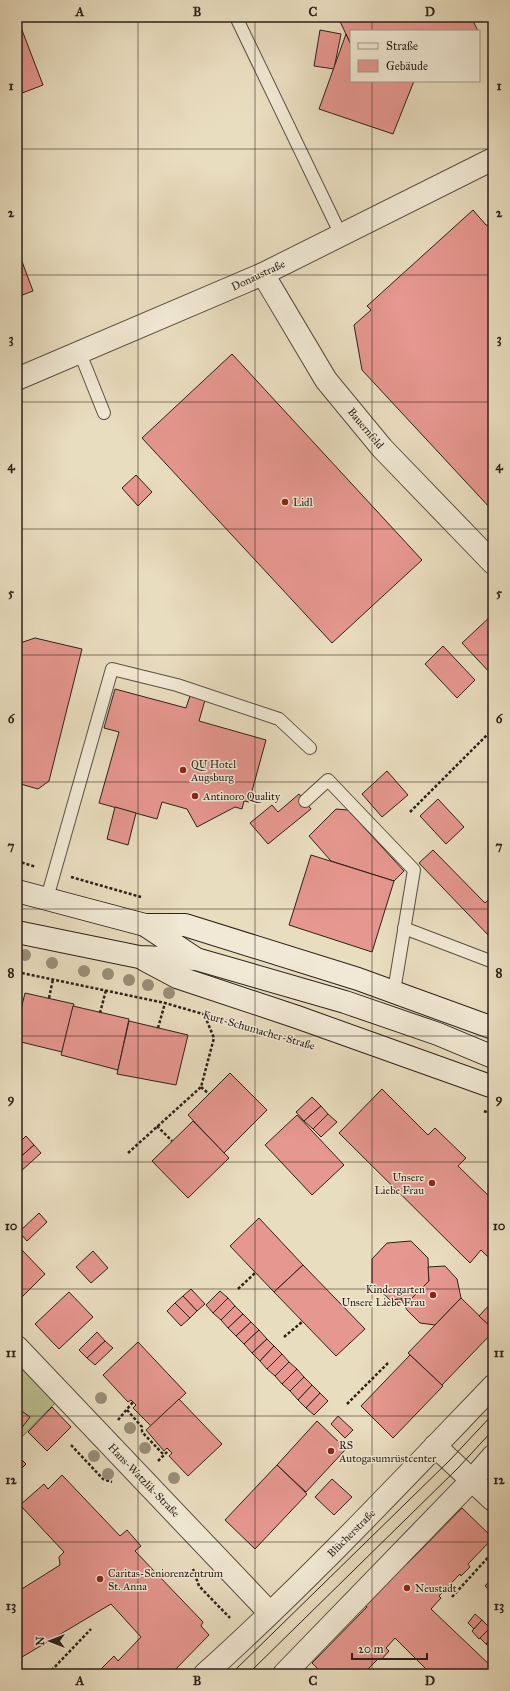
<svg xmlns="http://www.w3.org/2000/svg" width="510" height="1691" font-family="'IM FELL Great Primer',serif">
<style>
.green{fill:#bbbf8f;stroke:#747054}
.building{fill:#e6978f;stroke:#2c211a}
.lines{fill:none;stroke-linecap:round;stroke-linejoin:round}
.service-casing{stroke:#5b5043;stroke-width:14}
.minor-casing{stroke:#5b5043;stroke-width:24}
.tertiary-casing{stroke:#5b5043;stroke-width:24}
.secondary-casing{stroke:#2c211a;stroke-width:24}
.path{stroke:#2c211a;stroke-width:2.5;stroke-dasharray:3 2;stroke-linecap:butt}
.service{stroke:#f1e9d5;stroke-width:12}
.minor{stroke:#f1e9d5;stroke-width:22}
.tertiary{stroke:#f1e9d5;stroke-width:22}
.secondary{stroke:#f1e9d5;stroke-width:22}
.tram{stroke:#2c211a;stroke-width:1}
.tree{fill:#998f78}
.grid{fill:none;stroke:#2c211a;stroke-width:1;stroke-opacity:0.55}
.poi-dot{fill:#8f2418;stroke:#f1e9d5;stroke-width:1.5}
.labels{text-anchor:middle;stroke-width:3;stroke-linejoin:round;paint-order:stroke}
.street-label{font-size:11px;fill:#2c211a;stroke:#f1e9d5}
.poi-label{font-size:11px;fill:#2c211a;stroke:#f1e9d5;text-anchor:start}
.neatline{fill:none;stroke:#2c211a;stroke-width:1.5}
.grid-label{font-size:13px;text-anchor:middle;font-weight:bold;fill:#2c211a}
</style>
<rect width="100%" height="100%" fill="#e9ddbf"/>
<filter id="stains"><feTurbulence type="fractalNoise" baseFrequency=".005" numOctaves="4"/><feColorMatrix values="0 0 0 0 .2 0 0 0 0 .09 0 0 0 0 .02 0 0 0 .5 -.17"/></filter>
<radialGradient id="worn" r=".72"><stop offset=".6" stop-color="#630" stop-opacity="0"/><stop offset="1" stop-color="#630" stop-opacity=".3"/></radialGradient>
<path class="green" d="M 17,1359 L 57,1401 L 17,1442 Z"/>
<g class="building">
<path d="M 17,17 L 43,85 L 17,95 Z"/>
<path d="M 338,17 L 471,17 L 478,31 L 351,31 L 351,45 Z"/>
<path d="M 320,30 L 341,34 L 334,69 L 314,66 Z"/>
<path d="M 346,34 L 351,45 L 351,81 L 414,81 L 393,134 L 319,109 Z"/>
<path d="M 473,210 L 486,225 L 493,226 L 493,507 L 491,509 L 362,370 L 354,325 L 371,310 L 367,306 Z"/>
<path d="M 17,248 L 33,291 L 17,297 Z"/>
<path d="M 232,354 L 422,560 L 332,643 L 142,438 Z"/>
<path d="M 136,475 L 152,492 L 138,506 L 122,488 Z"/>
<path d="M 492,615 L 493,616 L 492,675 L 462,643 Z"/>
<path d="M 35,638 L 82,649 L 49,781 L 38,789 L 17,783 L 17,644 Z"/>
<path d="M 443,646 L 475,680 L 457,698 L 425,664 Z"/>
<path d="M 115,689 L 186,708 L 190,696 L 205,700 L 199,721 L 266,740 L 249,802 L 244,801 L 242,809 L 235,807 L 197,827 L 187,809 L 162,802 L 157,819 L 99,803 L 119,732 L 104,728 Z"/>
<path d="M 387,771 L 408,795 L 382,817 L 362,794 Z"/>
<path d="M 299,794 L 311,809 L 268,844 L 250,823 L 272,805 L 278,812 Z"/>
<path d="M 438,799 L 464,827 L 446,844 L 420,816 Z"/>
<path d="M 115,807 L 136,813 L 128,845 L 107,839 Z"/>
<path d="M 336,809 L 348,810 L 404,871 L 394,881 L 331,861 L 309,836 Z"/>
<path d="M 433,850 L 485,903 L 493,895 L 493,934 L 490,937 L 419,863 Z"/>
<path d="M 311,855 L 394,881 L 372,952 L 289,925 Z"/>
<path d="M 25,993 L 74,1004 L 62,1052 L 17,1041 L 17,1026 Z"/>
<path d="M 73,1006 L 129,1019 L 118,1070 L 61,1055 Z"/>
<path d="M 129,1021 L 188,1035 L 176,1085 L 117,1074 Z"/>
<path d="M 230,1073 L 267,1110 L 224,1153 L 188,1115 Z"/>
<path d="M 382,1089 L 428,1135 L 435,1128 L 466,1158 L 458,1166 L 493,1200 L 493,1262 L 481,1250 L 470,1263 L 339,1133 Z"/>
<path d="M 312,1097 L 321,1106 L 304,1121 L 296,1112 Z"/>
<path d="M 321,1106 L 328,1114 L 313,1129 L 304,1121 Z"/>
<path d="M 328,1114 L 337,1122 L 321,1137 L 313,1129 Z"/>
<path d="M 297,1115 L 344,1165 L 312,1195 L 265,1145 Z"/>
<path d="M 193,1121 L 229,1158 L 188,1198 L 152,1161 Z"/>
<path d="M 26,1136 L 34,1145 L 17,1160 L 17,1145 Z"/>
<path d="M 34,1145 L 41,1153 L 20,1172 L 17,1168 L 17,1160 Z"/>
<path d="M 39,1213 L 47,1222 L 27,1241 L 19,1232 Z"/>
<path d="M 259,1218 L 303,1265 L 274,1292 L 230,1246 Z"/>
<path d="M 411,1241 L 428,1258 L 429,1281 L 412,1298 L 390,1300 L 372,1283 L 372,1259 L 387,1243 Z"/>
<path d="M 20,1248 L 45,1274 L 17,1302 L 17,1251 Z"/>
<path d="M 93,1251 L 108,1268 L 91,1283 L 76,1267 Z"/>
<path d="M 303,1265 L 365,1329 L 336,1356 L 274,1292 Z"/>
<path d="M 445,1266 L 457,1279 L 461,1298 L 435,1325 L 420,1323 L 407,1310 L 401,1299 L 412,1298 L 429,1281 L 428,1267 Z"/>
<path d="M 191,1289 L 205,1304 L 197,1311 L 183,1296 Z"/>
<path d="M 220,1291 L 228,1298 L 213,1313 L 206,1305 Z"/>
<path d="M 69,1292 L 93,1317 L 59,1349 L 35,1324 Z"/>
<path d="M 183,1296 L 197,1311 L 190,1318 L 175,1303 Z"/>
<path d="M 228,1298 L 235,1306 L 221,1320 L 213,1313 Z"/>
<path d="M 461,1298 L 493,1329 L 493,1332 L 442,1385 L 408,1353 Z"/>
<path d="M 493,1301 L 493,1329 L 479,1316 Z"/>
<path d="M 175,1303 L 190,1318 L 181,1326 L 167,1311 Z"/>
<path d="M 235,1306 L 243,1314 L 228,1328 L 221,1320 Z"/>
<path d="M 243,1314 L 251,1322 L 236,1336 L 228,1328 Z"/>
<path d="M 251,1322 L 259,1330 L 244,1344 L 236,1336 Z"/>
<path d="M 259,1330 L 267,1339 L 252,1353 L 244,1344 Z"/>
<path d="M 97,1332 L 105,1341 L 87,1358 L 79,1350 Z"/>
<path d="M 267,1339 L 274,1346 L 260,1361 L 252,1353 Z"/>
<path d="M 105,1341 L 113,1348 L 95,1365 L 87,1358 Z"/>
<path d="M 138,1342 L 186,1393 L 151,1426 L 133,1408 L 136,1405 L 131,1400 L 128,1402 L 103,1375 Z"/>
<path d="M 274,1346 L 282,1354 L 267,1369 L 260,1361 Z"/>
<path d="M 282,1354 L 289,1362 L 275,1376 L 267,1369 Z"/>
<path d="M 410,1355 L 443,1386 L 393,1438 L 361,1406 Z"/>
<path d="M 289,1362 L 297,1369 L 282,1384 L 275,1376 Z"/>
<path d="M 297,1369 L 304,1377 L 290,1391 L 282,1384 Z"/>
<path d="M 304,1377 L 312,1385 L 298,1400 L 290,1391 Z"/>
<path d="M 312,1385 L 320,1393 L 306,1408 L 298,1400 Z"/>
<path d="M 320,1393 L 328,1401 L 314,1415 L 306,1408 Z"/>
<path d="M 179,1399 L 222,1444 L 188,1476 L 169,1456 L 172,1453 L 167,1448 L 164,1451 L 146,1430 Z"/>
<path d="M 52,1407 L 71,1427 L 47,1451 L 28,1432 Z"/>
<path d="M 19,1409 L 30,1417 L 20,1430 L 17,1427 L 17,1411 Z"/>
<path d="M 338,1416 L 353,1430 L 345,1438 L 331,1424 Z"/>
<path d="M 317,1421 L 346,1449 L 306,1492 L 277,1465 Z"/>
<path d="M 17,1455 L 26,1464 L 17,1473 Z"/>
<path d="M 277,1465 L 307,1494 L 255,1549 L 225,1520 Z"/>
<path d="M 62,1475 L 120,1536 L 127,1530 L 141,1546 L 135,1551 L 203,1622 L 201,1626 L 209,1635 L 171,1674 L 96,1674 L 114,1656 L 118,1661 L 141,1637 L 111,1604 L 17,1660 L 17,1592 L 60,1565 L 59,1557 L 64,1552 L 20,1505 L 44,1484 L 48,1489 Z"/>
<path d="M 332,1479 L 352,1497 L 334,1515 L 315,1497 Z"/>
<path d="M 462,1508 L 493,1538 L 468,1564 L 470,1567 L 461,1576 L 460,1574 L 439,1596 L 441,1598 L 431,1609 L 493,1668 L 493,1674 L 422,1674 L 426,1669 L 395,1638 L 386,1648 L 389,1651 L 381,1660 L 379,1658 L 363,1674 L 323,1674 L 312,1663 L 367,1607 L 364,1604 L 405,1562 L 407,1564 Z"/>
<path d="M 493,1577 L 493,1593 L 485,1586 Z"/>
<path d="M 475,1614 L 482,1620 L 474,1629 L 468,1623 Z"/>
<path d="M 482,1620 L 490,1628 L 479,1639 L 472,1631 Z"/>
<path d="M 490,1628 L 493,1631 L 493,1637 L 486,1644 L 480,1638 Z"/>
<path d="M 493,1637 L 493,1650 L 486,1644 Z"/>
</g>
<g class="lines">
<g class="service-casing">
<g id="service">
<path d="M 236,17 L 341,235"/>
<path d="M 80,353 L 104,413"/>
<path d="M 305,801 L 328,780 L 414,870 L 394,991"/>
<path d="M 47,898 L 112,669 L 177,685 L 279,719 L 310,748"/>
<path d="M 404,928 L 493,962"/>
</g>
</g>
<g class="minor-casing">
<g id="minor">
<path d="M 263,274 L 326,380 L 382,448 L 493,563"/>
<path d="M 17,379 L 263,274 L 493,159"/>
<path d="M 17,1347 L 270,1613"/>
<path d="M 435,1446 L 493,1500"/>
</g>
</g>
<g class="tertiary-casing">
<g id="tertiary">
<path d="M 205,1674 C 306,1583 399,1484 493,1386"/>
<path d="M 284,1674 L 472,1480 L 493,1456"/>
</g>
</g>
<g class="secondary-casing">
<g id="secondary">
<path d="M 17,891 L 145,925 L 196,959"/>
<path d="M 145,925 L 185,925 L 358,979 L 493,1028"/>
<path d="M 17,932 L 139,957 L 196,959 L 345,1002 L 438,1034 L 493,1057"/>
<path d="M 145,960 L 177,977 L 297,1017 L 493,1087"/>
</g>
</g>
<g class="path">
<path d="M 410,812 L 493,729"/>
<path d="M 17,861 L 36,867"/>
<path d="M 71,877 L 141,897"/>
<path d="M 17,972 L 165,1003 L 227,1021"/>
<path d="M 49,998 L 53,979"/>
<path d="M 100,1013 L 106,990"/>
<path d="M 158,1028 L 165,1003"/>
<path d="M 201,1087 L 209,1094"/>
<path d="M 484,1111 L 493,1115"/>
<path d="M 157,1126 L 172,1141"/>
<path d="M 128,1153 L 201,1087 L 214,1038 L 204,1014"/>
<path d="M 238,1289 L 255,1273"/>
<path d="M 284,1337 L 302,1322"/>
<path d="M 347,1404 L 388,1363"/>
<path d="M 127,1410 L 142,1427 L 142,1432 L 164,1455"/>
<path d="M 118,1420 L 133,1402"/>
<path d="M 71,1445 L 103,1479 L 112,1482"/>
<path d="M 158,1461 L 169,1450"/>
<path d="M 193,1569 L 199,1586 L 230,1618"/>
<path d="M 452,1597 L 493,1552"/>
<path d="M 48,1674 L 91,1629"/>
</g>
<use href="#service" class="service"/>
<use href="#minor" class="minor"/>
<use href="#tertiary" class="tertiary"/>
<use href="#secondary" class="secondary"/>
<g class="tram">
<path d="M 231,1674 L 450,1460 L 493,1414"/>
<path d="M 248,1674 L 458,1468 L 493,1430"/>
</g>
</g>
<g class="tree">
<circle cx="25" cy="955" r="6"/>
<circle cx="52" cy="963" r="6"/>
<circle cx="84" cy="971" r="6"/>
<circle cx="108" cy="974" r="6"/>
<circle cx="129" cy="980" r="6"/>
<circle cx="148" cy="985" r="6"/>
<circle cx="169" cy="993" r="6"/>
<circle cx="101" cy="1398" r="6"/>
<circle cx="130" cy="1428" r="6"/>
<circle cx="145" cy="1448" r="6"/>
<circle cx="94" cy="1456" r="6"/>
<circle cx="108" cy="1474" r="6"/>
<circle cx="174" cy="1478" r="6"/>
</g>
<path class="grid" d="M 138,17 L 138,1674M 255,17 L 255,1674M 372,17 L 372,31M 372,81 L 372,1674M 17,149 L 493,149M 17,275 L 493,275M 17,402 L 493,402M 17,529 L 493,529M 17,655 L 493,655M 17,782 L 493,782M 17,909 L 493,909M 17,1036 L 493,1036M 17,1162 L 493,1162M 17,1289 L 493,1289M 17,1416 L 493,1416M 17,1542 L 493,1542"/>
<g class="poi-dot">
<circle cx="285" cy="502" r="4"/>
<circle cx="183" cy="770" r="4"/>
<circle cx="195" cy="796" r="4"/>
<circle cx="432" cy="1183" r="4"/>
<circle cx="433" cy="1295" r="4"/>
<circle cx="331" cy="1451" r="4"/>
<circle cx="100" cy="1579" r="4"/>
<circle cx="407" cy="1588" r="4"/>
</g>
<g class="labels">
<g class="street-label">
<text transform="translate(258 275) rotate(-25)" y="4">Donaustraße</text>
<text transform="translate(366 428) rotate(50)" y="4">Bauernfeld</text>
<text transform="translate(259 1030) rotate(16)" y="4">Kurt-Schumacher-Straße</text>
<text transform="translate(144 1480) rotate(46)" y="4">Hans-Watzlik-Straße</text>
<text transform="translate(351 1533) rotate(-45)" y="4">Blücherstraße</text>
</g>
<g class="poi-label">
<text x="293" y="506">Lidl</text>
<text x="191" y="768">QU Hotel<tspan x="191" dy="13">Augsburg</tspan></text>
<text x="203" y="800">Antinoro Quality</text>
<text x="424" y="1181" text-anchor="end">Unsere<tspan x="424" dy="13">Liebe Frau</tspan></text>
<text x="425" y="1293" text-anchor="end">Kindergarten<tspan x="425" dy="13">Unsere Liebe Frau</tspan></text>
<text x="339" y="1449">RS<tspan x="339" dy="13">Autogasumrüstcenter</tspan></text>
<text x="108" y="1577">Caritas-Seniorenzentrum<tspan x="108" dy="13">St. Anna</tspan></text>
<text x="415" y="1592">Neustadt</text>
</g>
</g>
<rect width="510" height="1691" fill="none" stroke="#e9ddbf" stroke-width="44"/>
<rect x="350" y="30" width="130" height="52" fill="#f1e9d5" stroke="#a2998a"/>
<rect x="358" y="43" width="20" height="6" fill="#f1e9d5" stroke="#a2998a"/>
<text x="386" y="50" font-size="12" fill="#2c211a">Straße</text>
<rect x="358" y="60" width="20" height="12" fill="#e6978f" stroke="#a2998a"/>
<text x="386" y="70" font-size="12" fill="#2c211a">Gebäude</text>
<g transform="translate(50 1641) rotate(270)" stroke="#f1e9d5" stroke-width="3" paint-order="stroke">
<path d="M0-3L7 15L0 10L-7 15Z" fill="#2c211a"/>
<text y="-6" font-size="11" font-weight="bold" text-anchor="middle" fill="#2c211a">N</text>
</g>
<path d="M352 1653v6h75v-6" fill="none" stroke="#2c211a" stroke-width="2"/>
<text x="358" y="1653" font-size="12" fill="#2c211a" stroke="#f1e9d5" stroke-width="3" paint-order="stroke">20 m</text>
<rect x="22" y="22" width="466" height="1647" class="neatline"/>
<g class="grid-label">
<text x="80" y="16">A</text>
<text x="197" y="16">B</text>
<text x="313" y="16">C</text>
<text x="430" y="16">D</text>
<text x="11" y="90">1</text>
<text x="499" y="90">1</text>
<text x="11" y="217">2</text>
<text x="499" y="217">2</text>
<text x="11" y="343">3</text>
<text x="499" y="343">3</text>
<text x="11" y="470">4</text>
<text x="499" y="470">4</text>
<text x="11" y="597">5</text>
<text x="499" y="597">5</text>
<text x="11" y="723">6</text>
<text x="499" y="723">6</text>
<text x="11" y="850">7</text>
<text x="499" y="850">7</text>
<text x="11" y="977">8</text>
<text x="499" y="977">8</text>
<text x="11" y="1103">9</text>
<text x="499" y="1103">9</text>
<text x="11" y="1230">10</text>
<text x="499" y="1230">10</text>
<text x="11" y="1357">11</text>
<text x="499" y="1357">11</text>
<text x="11" y="1484">12</text>
<text x="499" y="1484">12</text>
<text x="11" y="1610">13</text>
<text x="499" y="1610">13</text>
<text x="80" y="1685">A</text>
<text x="197" y="1685">B</text>
<text x="313" y="1685">C</text>
<text x="430" y="1685">D</text>
</g>
<rect width="100%" height="100%" filter="url(#stains)"/>
<rect width="100%" height="100%" fill="url(#worn)"/>
</svg>
